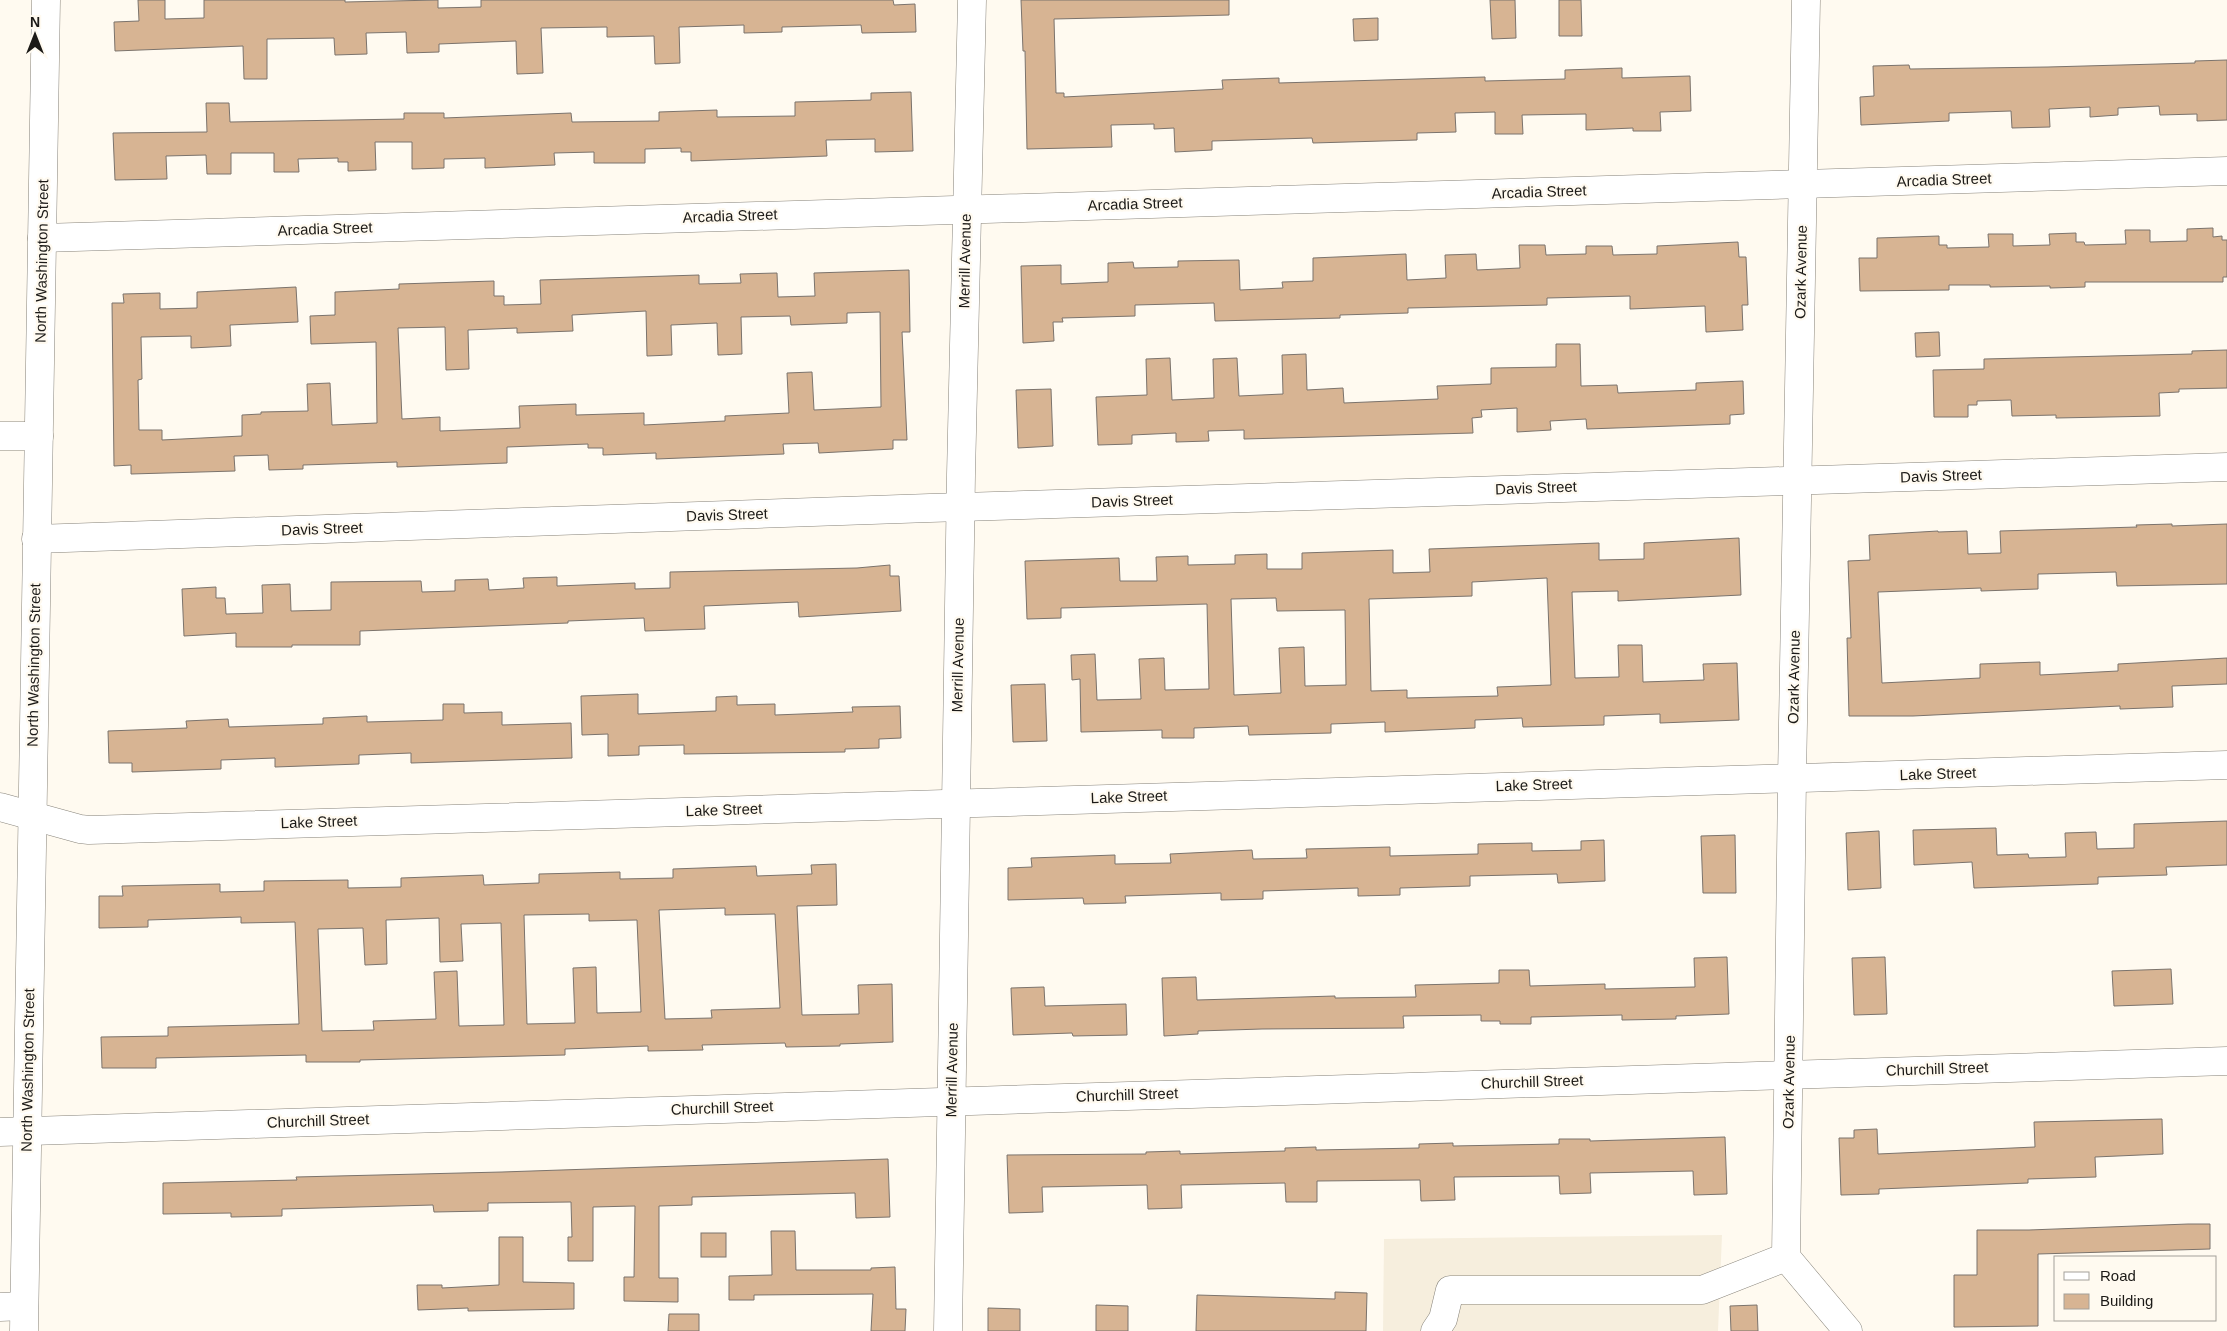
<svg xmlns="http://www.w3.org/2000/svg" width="2227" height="1331" font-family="Arial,sans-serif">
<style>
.built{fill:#f6eedd}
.building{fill:#d7b493;stroke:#7b736c;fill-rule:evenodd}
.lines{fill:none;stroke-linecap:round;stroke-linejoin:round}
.minor-casing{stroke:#88847b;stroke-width:29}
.minor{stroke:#fff;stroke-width:28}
.labels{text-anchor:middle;stroke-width:4.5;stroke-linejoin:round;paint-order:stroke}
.street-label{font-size:15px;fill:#1c1a17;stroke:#fffaf0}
</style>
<rect width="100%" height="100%" fill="#fffaf0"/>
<path class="built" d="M 1722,1235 L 1718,1331 L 1383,1331 L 1384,1239 Z"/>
<g class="building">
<path d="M 138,0 L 165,0 L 165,19 L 204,18 L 204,0 L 345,0 L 345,2 L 438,0 L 438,8 L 481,7 L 481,0 L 893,0 L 894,5 L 915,4 L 916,32 L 862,33 L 861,25 L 782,27 L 782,32 L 744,33 L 744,25 L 679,27 L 680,63 L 655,64 L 654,36 L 607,37 L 607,27 L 541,28 L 543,73 L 517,74 L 516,41 L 439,44 L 439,52 L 407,53 L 406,32 L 366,33 L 367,54 L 335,55 L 334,38 L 267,39 L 267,79 L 244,79 L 243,46 L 115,51 L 114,22 L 139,21 Z"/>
<path d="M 1021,0 L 1229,0 L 1229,15 L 1054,19 L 1056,93 L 1064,93 L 1064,97 L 1223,89 L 1222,80 L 1279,78 L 1279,83 L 1485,77 L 1485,81 L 1565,79 L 1565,70 L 1622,68 L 1622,78 L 1690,76 L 1691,111 L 1660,112 L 1661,131 L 1633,131 L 1633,128 L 1586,130 L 1586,114 L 1522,115 L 1523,134 L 1495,134 L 1495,112 L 1455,113 L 1456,132 L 1417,133 L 1417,140 L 1313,143 L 1312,138 L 1212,141 L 1212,150 L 1175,152 L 1174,128 L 1154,129 L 1154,124 L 1111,125 L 1112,147 L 1027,149 L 1025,51 L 1023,51 Z"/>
<path d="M 1490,0 L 1515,0 L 1516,38 L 1492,39 Z"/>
<path d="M 1559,0 L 1581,0 L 1582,36 L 1559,36 Z"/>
<path d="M 1378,18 L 1378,40 L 1354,41 L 1353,19 Z"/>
<path d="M 2227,60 L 2227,120 L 2197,121 L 2197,114 L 2160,115 L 2159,106 L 2118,108 L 2118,115 L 2090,117 L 2090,107 L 2049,109 L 2050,127 L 2012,128 L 2011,111 L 1949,113 L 1949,121 L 1861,125 L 1860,97 L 1874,96 L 1873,66 L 1909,65 L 1910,69 L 2048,67 L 2195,63 L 2195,61 Z"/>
<path d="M 911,92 L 913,151 L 875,152 L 875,139 L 826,140 L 827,156 L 691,161 L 691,152 L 681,152 L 681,148 L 645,149 L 645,163 L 594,163 L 594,152 L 554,153 L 555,165 L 485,168 L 485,158 L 444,159 L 444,168 L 412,169 L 412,142 L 375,142 L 376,170 L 348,171 L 348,162 L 338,162 L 338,158 L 298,159 L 299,172 L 274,172 L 274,153 L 231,153 L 231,174 L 207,174 L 206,155 L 166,156 L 167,179 L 115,180 L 113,133 L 207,132 L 206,103 L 229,103 L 230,122 L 404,119 L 404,113 L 444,113 L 444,118 L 571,113 L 572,122 L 659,121 L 659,112 L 717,110 L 717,117 L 795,116 L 795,102 L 871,100 L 871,93 Z"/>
<path d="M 2213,228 L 2213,237 L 2222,236 L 2222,240 L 2227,240 L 2227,277 L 2223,277 L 2223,282 L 2085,282 L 2085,287 L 2050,288 L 2050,286 L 1990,287 L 1990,285 L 1949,285 L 1949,290 L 1860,291 L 1859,258 L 1877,258 L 1877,238 L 1939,236 L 1939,245 L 1947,245 L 1947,248 L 1989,247 L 1988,234 L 2013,234 L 2013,246 L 2050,245 L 2049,234 L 2076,233 L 2076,242 L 2084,242 L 2085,245 L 2126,244 L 2125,230 L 2150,230 L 2150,242 L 2187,241 L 2187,229 Z"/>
<path d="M 1738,242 L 1739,257 L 1746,257 L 1748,305 L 1742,305 L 1743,330 L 1706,332 L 1705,306 L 1630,309 L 1630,296 L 1547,298 L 1547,305 L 1408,308 L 1408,313 L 1340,315 L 1340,318 L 1215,321 L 1214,303 L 1135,305 L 1135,316 L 1062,318 L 1063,322 L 1053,322 L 1054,341 L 1023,343 L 1021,266 L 1061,265 L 1061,284 L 1108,282 L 1108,263 L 1133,262 L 1134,268 L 1178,267 L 1178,261 L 1239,260 L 1240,290 L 1283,288 L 1282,282 L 1313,281 L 1313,258 L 1406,254 L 1407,280 L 1446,278 L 1445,255 L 1476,254 L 1477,270 L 1520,268 L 1519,245 L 1545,245 L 1546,255 L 1586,254 L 1586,246 L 1612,246 L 1613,255 L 1657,254 L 1657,246 Z"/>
<path d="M 909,270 L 910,332 L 902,332 L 907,440 L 893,440 L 893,449 L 819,453 L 818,443 L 783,444 L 784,454 L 656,459 L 656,453 L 603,455 L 603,448 L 588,448 L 588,444 L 507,447 L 507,463 L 397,467 L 397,462 L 303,465 L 303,469 L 269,470 L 268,455 L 234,456 L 235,471 L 131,474 L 131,465 L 114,466 L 112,303 L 124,303 L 123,294 L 160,293 L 160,309 L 197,308 L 197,292 L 296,287 L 298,322 L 230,325 L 231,346 L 191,348 L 191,336 L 141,337 L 142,379 L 138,380 L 139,430 L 162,430 L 162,440 L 242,436 L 242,415 L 261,414 L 261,412 L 308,411 L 307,384 L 330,383 L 332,425 L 377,423 L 376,342 L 311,344 L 310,316 L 335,315 L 335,292 L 399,289 L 399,284 L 494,281 L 494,296 L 504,296 L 504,305 L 541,304 L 540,280 L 699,275 L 699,284 L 741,283 L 740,274 L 777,273 L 778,297 L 815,296 L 814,273 ZM 646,311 L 647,356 L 672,355 L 671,325 L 717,323 L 718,355 L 742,354 L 741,317 L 790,316 L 791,325 L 847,323 L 847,313 L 880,312 L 881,407 L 814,410 L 812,372 L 787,373 L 789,413 L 725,416 L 725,421 L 644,425 L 644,413 L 576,415 L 576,404 L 519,406 L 520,428 L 440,431 L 440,417 L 402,419 L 398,328 L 445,327 L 446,370 L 469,369 L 468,330 L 517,328 L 517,333 L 573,331 L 572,315 Z"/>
<path d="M 1939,332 L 1940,356 L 1916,357 L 1915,333 Z"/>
<path d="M 1556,344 L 1580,344 L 1581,386 L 1617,385 L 1618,393 L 1696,390 L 1696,383 L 1743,381 L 1744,414 L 1730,415 L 1730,424 L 1587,429 L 1586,419 L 1550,421 L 1551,430 L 1517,432 L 1517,408 L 1481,410 L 1482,417 L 1472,418 L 1473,433 L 1244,439 L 1244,430 L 1208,431 L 1209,441 L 1176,442 L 1176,433 L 1132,435 L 1132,444 L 1098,445 L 1096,397 L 1147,395 L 1146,359 L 1170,358 L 1172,400 L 1214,398 L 1213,359 L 1237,358 L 1239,396 L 1283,394 L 1282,355 L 1306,354 L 1307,390 L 1343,388 L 1344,403 L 1438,399 L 1437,386 L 1491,384 L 1491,368 L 1556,367 Z"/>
<path d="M 2227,350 L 2227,388 L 2179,389 L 2179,392 L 2159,393 L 2160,416 L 2056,418 L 2056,415 L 2012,416 L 2011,400 L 1977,401 L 1977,405 L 1968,405 L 1968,417 L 1934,417 L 1933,370 L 1984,369 L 1984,359 L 2192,354 L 2192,351 Z"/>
<path d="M 1051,389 L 1053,446 L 1018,448 L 1016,390 Z"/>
<path d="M 2172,524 L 2172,526 L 2227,524 L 2227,584 L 2117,586 L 2116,572 L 2038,574 L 2038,589 L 1981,591 L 1981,588 L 1878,592 L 1882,683 L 1980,678 L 1980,664 L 2040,662 L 2040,675 L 2118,671 L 2118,664 L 2227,658 L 2227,684 L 2172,686 L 2173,707 L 2120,709 L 2120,706 L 1913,716 L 1849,716 L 1847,638 L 1851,638 L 1848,561 L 1870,560 L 1869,535 L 1938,531 L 1938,532 L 1967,531 L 1968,554 L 2001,553 L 2000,531 L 2137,527 L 2136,525 Z"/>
<path d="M 1739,538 L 1741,595 L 1618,601 L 1618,591 L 1572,592 L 1575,678 L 1619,677 L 1618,645 L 1642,645 L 1643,682 L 1704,680 L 1703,664 L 1737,663 L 1739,720 L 1660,723 L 1660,714 L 1604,716 L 1604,725 L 1523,727 L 1522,718 L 1475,720 L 1475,728 L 1385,732 L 1385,722 L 1331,724 L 1331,733 L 1249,735 L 1248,726 L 1194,728 L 1194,738 L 1162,738 L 1162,730 L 1081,732 L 1080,679 L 1072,680 L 1071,655 L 1095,654 L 1097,700 L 1141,699 L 1139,659 L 1164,658 L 1165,690 L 1209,689 L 1207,604 L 1061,608 L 1061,618 L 1027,619 L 1025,561 L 1119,558 L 1120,581 L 1157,581 L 1156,557 L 1188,556 L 1188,565 L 1235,564 L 1235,555 L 1267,554 L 1267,569 L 1302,569 L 1302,553 L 1393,550 L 1393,573 L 1430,572 L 1429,549 L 1599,543 L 1599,560 L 1644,559 L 1644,543 ZM 1547,578 L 1551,685 L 1497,687 L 1498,696 L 1407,698 L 1407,690 L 1371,691 L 1369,599 L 1472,596 L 1472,582 ZM 1276,598 L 1277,611 L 1345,610 L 1346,685 L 1305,686 L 1304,647 L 1279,648 L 1281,693 L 1234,695 L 1231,599 Z"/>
<path d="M 890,565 L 890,576 L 899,576 L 901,611 L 799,617 L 798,602 L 704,606 L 705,629 L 645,631 L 644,618 L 568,621 L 568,623 L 360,631 L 360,645 L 292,645 L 292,647 L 236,647 L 236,633 L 184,636 L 182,589 L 216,587 L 216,598 L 225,598 L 226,614 L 263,613 L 262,585 L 290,584 L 291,611 L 331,610 L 331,582 L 421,581 L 422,592 L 455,591 L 455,580 L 488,579 L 489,590 L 524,588 L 523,578 L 557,577 L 557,586 L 635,583 L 635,589 L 670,588 L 670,572 L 857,568 Z"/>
<path d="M 1045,684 L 1047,741 L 1013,742 L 1011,685 Z"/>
<path d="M 638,694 L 638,714 L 716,711 L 716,697 L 737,696 L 737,705 L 775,704 L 775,715 L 853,712 L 852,707 L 900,706 L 901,738 L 879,739 L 879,748 L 845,749 L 845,752 L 684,754 L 684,745 L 639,746 L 639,755 L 608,756 L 608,734 L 582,735 L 581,696 Z"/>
<path d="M 443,704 L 464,704 L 464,713 L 502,712 L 502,725 L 571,723 L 572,758 L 411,763 L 411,753 L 359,755 L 359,764 L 275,767 L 275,758 L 221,760 L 221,769 L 132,772 L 132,763 L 109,763 L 108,731 L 187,728 L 186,721 L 228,719 L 229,727 L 323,724 L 323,718 L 367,716 L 367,722 L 443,720 Z"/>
<path d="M 2227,821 L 2227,865 L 2166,867 L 2167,875 L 2098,877 L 2098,884 L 1974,888 L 1972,862 L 1914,865 L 1913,830 L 1996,828 L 1997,855 L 2028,854 L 2029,858 L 2066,857 L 2065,833 L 2096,832 L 2097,849 L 2134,848 L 2134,824 Z"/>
<path d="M 1879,831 L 1881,888 L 1848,890 L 1846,833 Z"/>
<path d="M 1735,835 L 1736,893 L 1703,893 L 1701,836 Z"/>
<path d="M 1604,840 L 1605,881 L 1558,883 L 1557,874 L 1470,876 L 1470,886 L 1400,888 L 1400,895 L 1358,896 L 1358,888 L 1263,891 L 1263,899 L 1221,900 L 1221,893 L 1125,896 L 1126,903 L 1084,904 L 1083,898 L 1008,900 L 1008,868 L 1032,867 L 1031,858 L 1115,855 L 1115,864 L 1171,863 L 1170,854 L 1252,850 L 1253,859 L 1307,858 L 1306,849 L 1390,847 L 1390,856 L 1478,854 L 1478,844 L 1532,843 L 1532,851 L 1581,850 L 1581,841 Z"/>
<path d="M 836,864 L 837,905 L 797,906 L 802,1015 L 859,1014 L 858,985 L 892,984 L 893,1042 L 840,1044 L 840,1046 L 786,1047 L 785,1043 L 702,1045 L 703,1050 L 648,1051 L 648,1046 L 565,1049 L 565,1055 L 360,1060 L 360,1062 L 306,1062 L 306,1055 L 156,1058 L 156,1068 L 102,1068 L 101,1037 L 168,1036 L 168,1027 L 299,1024 L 295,922 L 241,923 L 241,917 L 148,920 L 148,927 L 99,928 L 99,896 L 123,896 L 122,886 L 220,884 L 220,892 L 264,891 L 264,881 L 348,880 L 348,888 L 401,887 L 401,878 L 483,875 L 484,885 L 539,883 L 539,874 L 620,872 L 620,879 L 673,878 L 673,869 L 756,866 L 757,876 L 812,874 L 811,865 ZM 725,908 L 725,915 L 775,914 L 780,1008 L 711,1010 L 712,1018 L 665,1019 L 659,910 ZM 589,914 L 589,921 L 637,920 L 641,1012 L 597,1013 L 596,967 L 573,968 L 575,1023 L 527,1024 L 524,915 ZM 439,918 L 440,962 L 463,961 L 461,924 L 501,923 L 504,1025 L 459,1026 L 457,971 L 434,972 L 436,1019 L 373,1021 L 374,1030 L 322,1031 L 318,929 L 363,928 L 365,965 L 387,964 L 386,920 Z"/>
<path d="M 1727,957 L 1729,1014 L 1676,1016 L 1676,1019 L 1622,1020 L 1622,1015 L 1531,1017 L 1531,1024 L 1500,1024 L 1500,1021 L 1481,1021 L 1481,1015 L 1403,1016 L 1404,1028 L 1262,1029 L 1198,1031 L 1198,1034 L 1164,1036 L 1162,978 L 1196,977 L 1197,1000 L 1335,996 L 1335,998 L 1416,997 L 1415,985 L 1499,983 L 1499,970 L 1529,970 L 1530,986 L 1605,984 L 1605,989 L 1695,987 L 1694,958 Z"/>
<path d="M 1885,957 L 1887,1014 L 1854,1015 L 1852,958 Z"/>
<path d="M 2171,969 L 2173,1004 L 2114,1006 L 2112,971 Z"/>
<path d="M 1044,987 L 1045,1006 L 1126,1004 L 1127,1035 L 1073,1036 L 1072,1033 L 1013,1035 L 1011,988 Z"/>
<path d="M 2162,1119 L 2163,1154 L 2095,1157 L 2096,1177 L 2028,1179 L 2028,1183 L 1879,1189 L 1879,1194 L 1841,1195 L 1839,1138 L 1854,1138 L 1854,1130 L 1877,1129 L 1878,1154 L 2035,1147 L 2034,1122 Z"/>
<path d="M 1725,1137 L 1727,1194 L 1694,1195 L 1693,1171 L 1590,1173 L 1591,1193 L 1560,1194 L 1559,1176 L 1454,1177 L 1455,1200 L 1421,1201 L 1420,1180 L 1317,1181 L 1317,1202 L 1286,1202 L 1285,1183 L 1181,1185 L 1182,1208 L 1148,1209 L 1147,1185 L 1042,1187 L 1043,1212 L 1009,1213 L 1007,1155 L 1146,1154 L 1146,1152 L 1180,1151 L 1180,1154 L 1285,1151 L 1285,1148 L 1316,1147 L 1316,1150 L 1419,1148 L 1419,1144 L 1453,1143 L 1453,1146 L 1559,1144 L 1559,1139 L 1590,1139 L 1590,1141 Z"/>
<path d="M 888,1159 L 890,1217 L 856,1218 L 855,1193 L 692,1197 L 692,1205 L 659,1206 L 659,1278 L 678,1278 L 678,1302 L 624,1301 L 624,1277 L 634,1277 L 635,1206 L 593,1207 L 593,1261 L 568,1261 L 568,1237 L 572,1237 L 571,1202 L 488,1203 L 488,1211 L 434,1212 L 433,1205 L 282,1209 L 282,1216 L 231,1217 L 231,1213 L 163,1214 L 163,1183 L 297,1180 L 296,1177 L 502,1172 Z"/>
<path d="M 2188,1224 L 2210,1224 L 2210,1249 L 2038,1254 L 2038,1326 L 1954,1327 L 1954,1275 L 1977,1275 L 1977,1230 L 2029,1230 Z"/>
<path d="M 771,1231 L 795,1231 L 796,1270 L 871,1270 L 871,1268 L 895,1267 L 896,1309 L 906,1309 L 905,1331 L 871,1331 L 873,1294 L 754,1295 L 754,1300 L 729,1300 L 729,1276 L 772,1275 Z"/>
<rect x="701" y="1233" width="25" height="24"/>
<path d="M 499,1237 L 523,1237 L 523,1282 L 574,1283 L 574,1309 L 468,1311 L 468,1308 L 418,1310 L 417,1285 L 442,1285 L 442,1288 L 499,1285 Z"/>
<path d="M 1335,1292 L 1367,1293 L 1366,1331 L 1196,1331 L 1197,1295 L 1335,1299 Z"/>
<path d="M 1096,1305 L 1128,1306 L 1128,1331 L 1096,1331 Z"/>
<path d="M 1757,1305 L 1758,1331 L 1731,1331 L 1730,1306 Z"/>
<path d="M 988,1308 L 1020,1309 L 1020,1331 L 988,1331 Z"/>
<path d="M 669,1314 L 699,1314 L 699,1331 L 668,1331 Z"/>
</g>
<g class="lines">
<g class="minor-casing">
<g id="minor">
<path d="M 1806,0 L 1792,778 L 1786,1257 L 1848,1331"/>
<path d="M 42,238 L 2227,171"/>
<path d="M 0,436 L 39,436"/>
<path d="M 36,539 L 930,508 L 2227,467"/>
<path d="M 0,807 L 80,829 L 89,830 L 2227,765"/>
<path d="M 0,1132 L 2227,1061"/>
<path d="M 0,1307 L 24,1306"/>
<path d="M 24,1331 L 46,0"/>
<path d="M 948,1331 L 961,475 L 972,0"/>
<path d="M 1435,1331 L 1443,1319 L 1450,1290 L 1702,1290 L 1786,1257"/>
</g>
</g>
<use href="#minor" class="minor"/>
</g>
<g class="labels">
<g class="street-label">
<text transform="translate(1944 180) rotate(-2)" y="5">Arcadia Street</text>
<text transform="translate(1539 192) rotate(-2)" y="5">Arcadia Street</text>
<text transform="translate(1135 204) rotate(-2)" y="5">Arcadia Street</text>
<text transform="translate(730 216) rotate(-2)" y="5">Arcadia Street</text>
<text transform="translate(325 229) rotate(-2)" y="5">Arcadia Street</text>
<text transform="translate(42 261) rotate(-89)" y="5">North Washington Street</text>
<text transform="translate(965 261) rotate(-89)" y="5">Merrill Avenue</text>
<text transform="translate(1801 272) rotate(-89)" y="5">Ozark Avenue</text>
<text transform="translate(1941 476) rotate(-2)" y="5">Davis Street</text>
<text transform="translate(1536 488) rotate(-2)" y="5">Davis Street</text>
<text transform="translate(1132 501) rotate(-2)" y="5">Davis Street</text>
<text transform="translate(727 515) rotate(-2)" y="5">Davis Street</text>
<text transform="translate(322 529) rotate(-2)" y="5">Davis Street</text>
<text transform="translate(34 665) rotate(-89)" y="5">North Washington Street</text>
<text transform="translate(958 665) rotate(-89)" y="5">Merrill Avenue</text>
<text transform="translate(1794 677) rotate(-89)" y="5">Ozark Avenue</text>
<text transform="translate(1938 774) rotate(-2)" y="5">Lake Street</text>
<text transform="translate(1534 785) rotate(-2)" y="5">Lake Street</text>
<text transform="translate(1129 797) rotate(-2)" y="5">Lake Street</text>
<text transform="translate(724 810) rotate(-2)" y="5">Lake Street</text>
<text transform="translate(319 822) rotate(-2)" y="5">Lake Street</text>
<text transform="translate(1937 1069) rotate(-2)" y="5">Churchill Street</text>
<text transform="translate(28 1070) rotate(-89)" y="5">North Washington Street</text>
<text transform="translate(952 1070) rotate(-89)" y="5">Merrill Avenue</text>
<text transform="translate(1532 1082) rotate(-2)" y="5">Churchill Street</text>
<text transform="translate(1789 1082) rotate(-89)" y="5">Ozark Avenue</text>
<text transform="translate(1127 1095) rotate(-2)" y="5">Churchill Street</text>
<text transform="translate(722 1108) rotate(-2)" y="5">Churchill Street</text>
<text transform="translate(318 1121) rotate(-2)" y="5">Churchill Street</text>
</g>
</g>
<rect x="2054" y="1256" width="162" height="65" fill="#fffaf0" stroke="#a4a099"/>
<rect x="2064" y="1272" width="25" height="8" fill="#ffffff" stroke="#a4a099"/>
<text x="2100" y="1281" font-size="15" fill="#1c1a17">Road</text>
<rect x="2064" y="1294" width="25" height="15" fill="#d7b493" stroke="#a4a099"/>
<text x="2100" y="1306" font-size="15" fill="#1c1a17">Building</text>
<g transform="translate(35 35)" stroke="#fffaf0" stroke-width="4" paint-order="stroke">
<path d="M0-4L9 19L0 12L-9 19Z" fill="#1c1a17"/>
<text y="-8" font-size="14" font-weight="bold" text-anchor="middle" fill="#1c1a17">N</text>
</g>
</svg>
